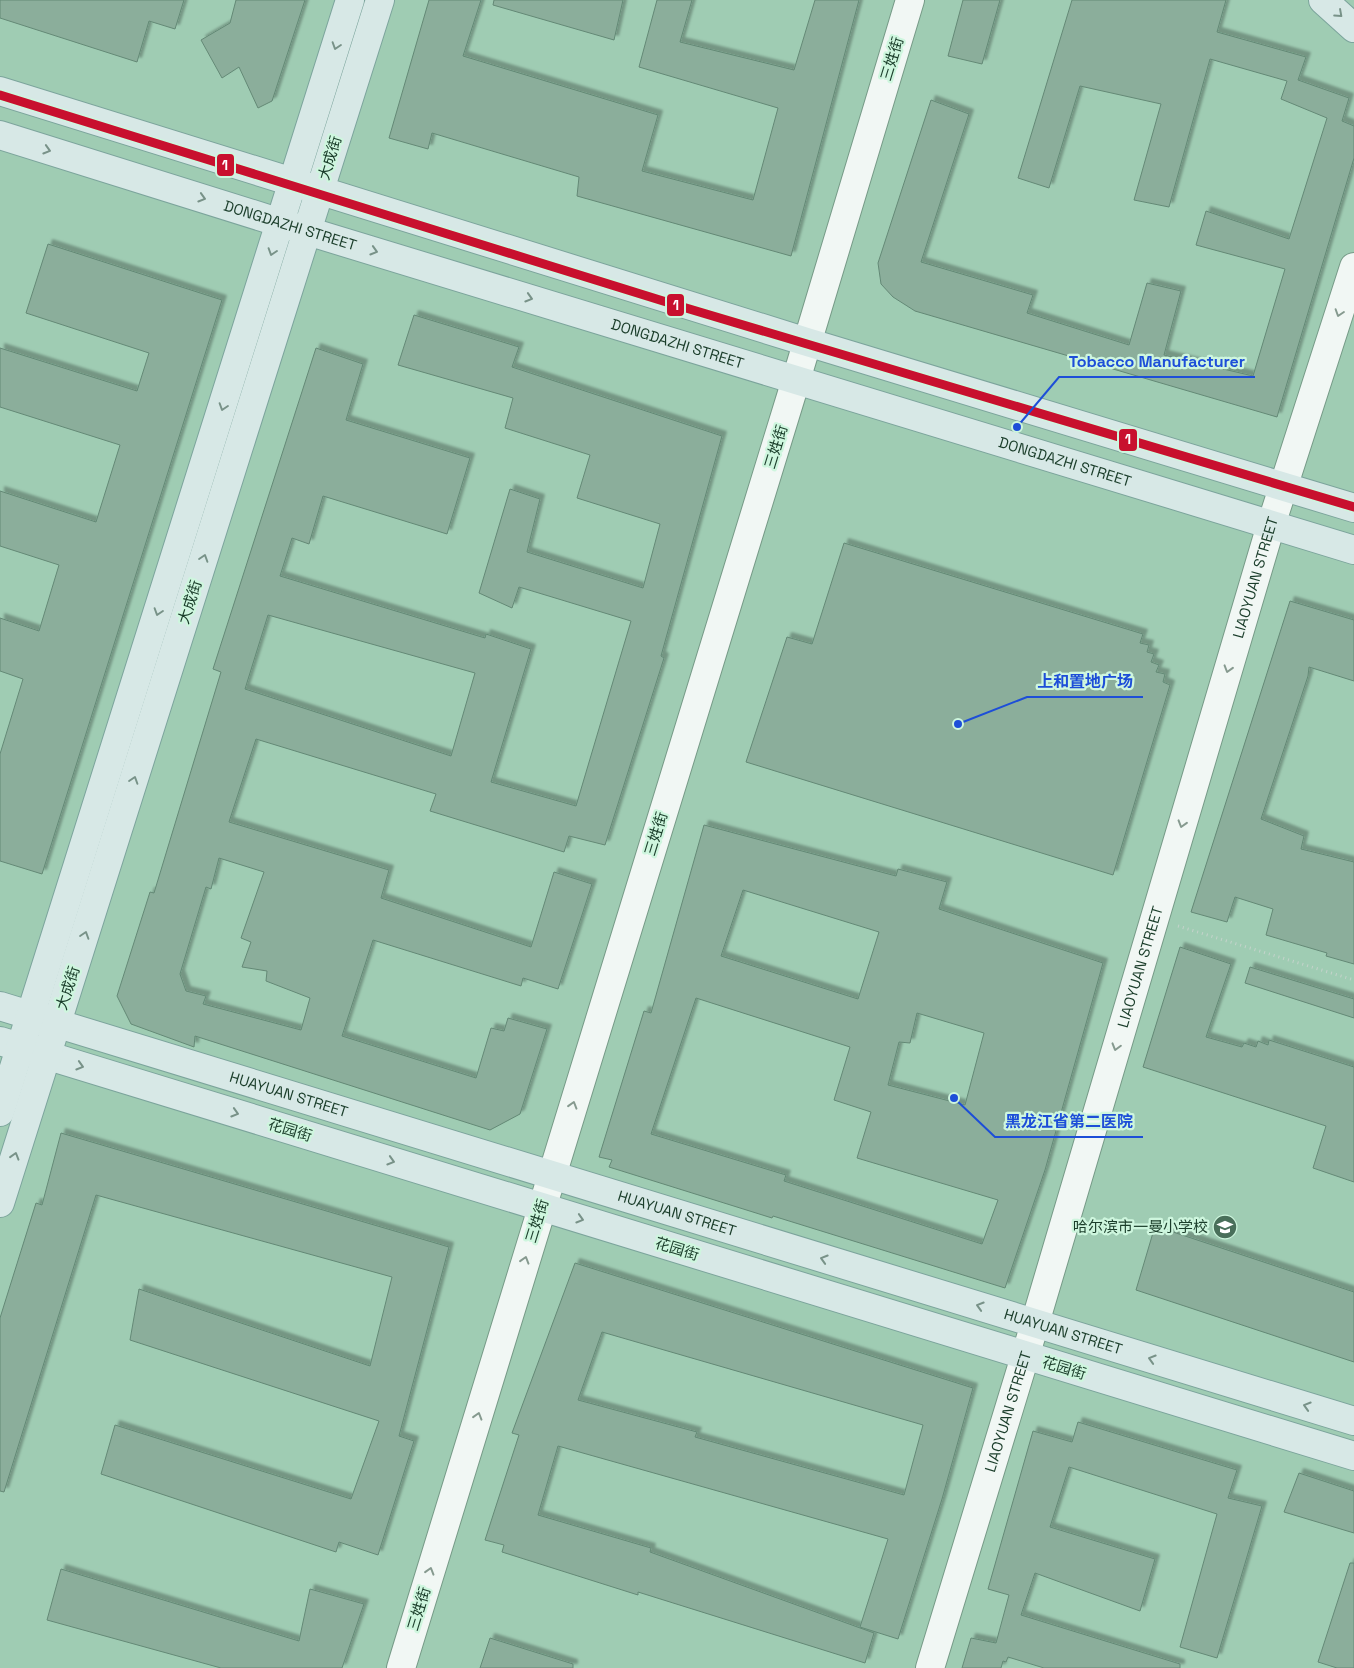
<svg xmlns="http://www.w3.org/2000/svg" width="1354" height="1668" font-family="'Space Grotesk','Noto Sans SC',sans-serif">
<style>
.building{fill:#8bae9b;stroke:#648976;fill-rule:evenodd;filter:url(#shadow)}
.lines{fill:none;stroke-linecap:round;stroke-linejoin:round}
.minor-casing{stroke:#769a87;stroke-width:30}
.major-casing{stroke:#7ca49c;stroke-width:30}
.path{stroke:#c4d3cb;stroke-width:3;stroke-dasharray:1 4;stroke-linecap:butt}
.minor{stroke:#f1f7f4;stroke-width:28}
.major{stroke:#d7e8e6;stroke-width:28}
.metro-1-casing{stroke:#cef6de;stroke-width:12}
.metro-1{stroke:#c8102e;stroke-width:9}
.oneway{stroke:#789288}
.oneway2{stroke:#869a8f}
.labels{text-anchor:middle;stroke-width:4.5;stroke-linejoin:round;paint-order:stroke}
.street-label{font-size:15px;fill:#1a3d2a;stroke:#cef6de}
.poi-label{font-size:15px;fill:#1a3d2a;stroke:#cef6de;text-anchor:end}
.leader{fill:none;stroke:#1d4ed8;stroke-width:2}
.callout-dot{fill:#1d4ed8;stroke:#cef6de;stroke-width:2}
.callout-label{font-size:16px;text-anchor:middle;font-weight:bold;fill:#1d4ed8;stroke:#cef6de;stroke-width:4.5;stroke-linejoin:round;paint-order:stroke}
.line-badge{stroke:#cef6de;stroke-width:2}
.badge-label{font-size:14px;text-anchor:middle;font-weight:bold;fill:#fff}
</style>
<defs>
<filter id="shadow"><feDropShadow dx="4.5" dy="-4.5" stdDeviation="1" flood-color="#0004"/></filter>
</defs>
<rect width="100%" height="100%" fill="#9fccb3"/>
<g class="building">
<path d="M 0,0 L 184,0 L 175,29 L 149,21 L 137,62 L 0,18 Z"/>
<path d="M 236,0 L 305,0 L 272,101 L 258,108 L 239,67 L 222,78 L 201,40 L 230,23 Z"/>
<path d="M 429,0 L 481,0 L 463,56 L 658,115 L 642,171 L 753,200 L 778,108 L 639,67 L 657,0 L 692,0 L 680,42 L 794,70 L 815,0 L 859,0 L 791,256 L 577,196 L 579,177 L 432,133 L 428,149 L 389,138 Z"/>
<path d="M 494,0 L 623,0 L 614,40 L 493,5 Z"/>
<path d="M 963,0 L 1000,0 L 982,64 L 948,56 Z"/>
<path d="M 1072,0 L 1226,0 L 1217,32 L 1306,57 L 1298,80 L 1349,98 L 1342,121 L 1354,126 L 1354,158 L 1277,417 L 915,311 L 893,297 L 881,284 L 878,263 L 931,100 L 969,114 L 921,262 L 1033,295 L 1027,313 L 1129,345 L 1147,283 L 1181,291 L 1164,355 L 1253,376 L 1285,269 L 1196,245 L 1206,211 L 1289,239 L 1327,118 L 1281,99 L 1287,81 L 1210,59 L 1169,207 L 1134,200 L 1161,104 L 1080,86 L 1049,188 L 1018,178 Z"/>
<path d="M 48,244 L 222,300 L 42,874 L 0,861 L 0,754 L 23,679 L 0,671 L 0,618 L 39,631 L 59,565 L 0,546 L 0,491 L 96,522 L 120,445 L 0,407 L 0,348 L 137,391 L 149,353 L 26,313 Z"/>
<path d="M 414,315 L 519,347 L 512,367 L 722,436 L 661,656 L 664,658 L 605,845 L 569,836 L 564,852 L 430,811 L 436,794 L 256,739 L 229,822 L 389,870 L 381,898 L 531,947 L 554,872 L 592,884 L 558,989 L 523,978 L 521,986 L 373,940 L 342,1036 L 476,1078 L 491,1028 L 504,1031 L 508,1018 L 547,1029 L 520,1114 L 490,1130 L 195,1036 L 194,1047 L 131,1024 L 117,996 L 150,892 L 154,893 L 221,672 L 213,669 L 316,348 L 363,364 L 346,420 L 470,458 L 447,534 L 323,496 L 309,544 L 292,538 L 280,576 L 485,638 L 486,634 L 531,649 L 491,782 L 576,806 L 631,621 L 519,587 L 512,608 L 479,593 L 510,489 L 540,499 L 527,552 L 643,588 L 660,524 L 577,498 L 590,455 L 505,428 L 513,398 L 398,365 ZM 268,615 L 475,673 L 451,756 L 245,689 ZM 219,858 L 264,872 L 241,938 L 251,942 L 242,967 L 267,971 L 266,981 L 310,998 L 301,1030 L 203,1004 L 206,996 L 186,991 L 180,974 L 206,887 L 211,889 Z"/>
<path d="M 844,543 L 1143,634 L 1140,643 L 1149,645 L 1147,652 L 1154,654 L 1151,662 L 1159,665 L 1156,672 L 1165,674 L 1163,682 L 1170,685 L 1113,875 L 746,762 L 787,637 L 812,644 Z"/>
<path d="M 1290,601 L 1354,620 L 1354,681 L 1309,667 L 1308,676 L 1261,819 L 1304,836 L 1301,849 L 1354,862 L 1354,964 L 1326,956 L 1327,953 L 1266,935 L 1273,909 L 1235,897 L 1227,922 L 1191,912 Z"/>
<path d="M 704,825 L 896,876 L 898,869 L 947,882 L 939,909 L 1103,963 L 1045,1170 L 1005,1288 L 773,1216 L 772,1218 L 609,1167 L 612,1160 L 599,1157 L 644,1011 L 651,1013 ZM 743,890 L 879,932 L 858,999 L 721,956 ZM 696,998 L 850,1047 L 834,1100 L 871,1112 L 857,1158 L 998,1200 L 982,1244 L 784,1181 L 786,1175 L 651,1134 ZM 917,1013 L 984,1033 L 965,1105 L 888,1085 L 899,1042 L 910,1043 Z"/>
<path d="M 1180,947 L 1231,964 L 1206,1037 L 1242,1047 L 1244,1043 L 1256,1047 L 1258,1041 L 1268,1045 L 1269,1040 L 1354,1067 L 1354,1182 L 1313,1168 L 1326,1126 L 1143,1067 Z"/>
<path d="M 1250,967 L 1354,999 L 1354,1018 L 1245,983 Z"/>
<path d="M 61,1133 L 449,1247 L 399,1436 L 414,1441 L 378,1555 L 339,1542 L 336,1552 L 101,1474 L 115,1425 L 351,1499 L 379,1421 L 130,1340 L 139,1289 L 370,1366 L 392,1277 L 96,1195 L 4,1492 L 0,1491 L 0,1318 L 36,1203 L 42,1205 Z"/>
<path d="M 1155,1226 L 1354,1292 L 1354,1362 L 1136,1290 Z"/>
<path d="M 575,1263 L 973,1388 L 942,1499 L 898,1639 L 860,1627 L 888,1539 L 558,1446 L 538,1515 L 651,1548 L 650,1552 L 874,1633 L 865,1663 L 638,1592 L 638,1595 L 502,1552 L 504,1545 L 485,1540 L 519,1435 L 512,1433 ZM 602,1332 L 923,1425 L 904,1495 L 695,1437 L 697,1432 L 578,1400 Z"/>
<path d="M 1078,1422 L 1237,1470 L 1228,1498 L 1262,1506 L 1217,1658 L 1180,1647 L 1217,1514 L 1069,1467 L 1050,1527 L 1155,1559 L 1140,1611 L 1035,1573 L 1021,1615 L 1180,1664 L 1180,1668 L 1044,1668 L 1008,1657 L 1006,1662 L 1003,1661 L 1001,1668 L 962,1668 L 971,1638 L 996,1643 L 1009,1595 L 988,1589 L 1033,1431 L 1072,1442 Z"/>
<path d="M 1299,1473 L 1354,1491 L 1354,1533 L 1284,1512 Z"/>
<path d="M 1350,1563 L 1354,1563 L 1354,1668 L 1337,1668 L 1318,1662 Z"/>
<path d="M 61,1569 L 299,1641 L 310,1589 L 364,1604 L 342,1668 L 221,1668 L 47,1620 Z"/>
<path d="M 490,1638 L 573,1664 L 573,1668 L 480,1668 Z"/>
</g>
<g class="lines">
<g class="minor-casing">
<g id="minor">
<path d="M 401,1668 L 796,380 L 910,0"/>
<path id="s1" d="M 930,1668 L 1030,1340 L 1271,525 L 1354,267"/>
</g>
</g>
<g class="major-casing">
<g id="major">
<path d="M 1323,0 L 1354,28"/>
<path d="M 0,91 L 807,342 L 1354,508"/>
<path id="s2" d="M 0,135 L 281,223 L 1354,550"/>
<path id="s3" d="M 0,1006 L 1354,1421"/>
<path d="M 0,1041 L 1354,1456"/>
<path d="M 0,1112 L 350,0"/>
<path d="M 0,1203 L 380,0"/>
</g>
</g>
<path class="path" d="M 1178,926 L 1354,980"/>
<use href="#minor" class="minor"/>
<use href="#major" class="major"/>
<g class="metro-1-casing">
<path id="metro-1" d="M 0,95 L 676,305 L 1354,507"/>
</g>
<use href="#metro-1" class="metro-1"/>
</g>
<defs><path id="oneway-chevron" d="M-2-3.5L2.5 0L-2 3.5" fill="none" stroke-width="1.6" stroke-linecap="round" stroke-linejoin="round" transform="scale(1.25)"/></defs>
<g class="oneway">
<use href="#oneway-chevron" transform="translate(1339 14) rotate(42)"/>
<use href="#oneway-chevron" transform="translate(336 46) rotate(108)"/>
<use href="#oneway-chevron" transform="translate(47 150) rotate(17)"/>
<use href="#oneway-chevron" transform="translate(202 198) rotate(17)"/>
<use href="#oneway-chevron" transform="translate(374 251) rotate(17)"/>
<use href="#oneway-chevron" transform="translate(272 252) rotate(108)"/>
<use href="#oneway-chevron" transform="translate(529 298) rotate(17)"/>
<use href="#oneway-chevron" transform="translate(223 407) rotate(108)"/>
<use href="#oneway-chevron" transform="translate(204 558) rotate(-72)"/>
<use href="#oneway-chevron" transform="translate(158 612) rotate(108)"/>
<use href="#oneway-chevron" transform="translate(134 780) rotate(-72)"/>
<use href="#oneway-chevron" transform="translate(85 935) rotate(-72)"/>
<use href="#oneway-chevron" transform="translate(80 1066) rotate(17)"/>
<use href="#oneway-chevron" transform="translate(235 1113) rotate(17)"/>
<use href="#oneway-chevron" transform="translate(15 1156) rotate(-73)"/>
<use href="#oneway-chevron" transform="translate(391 1161) rotate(17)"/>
<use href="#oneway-chevron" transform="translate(580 1219) rotate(17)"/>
<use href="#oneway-chevron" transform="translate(824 1259) rotate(-163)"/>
<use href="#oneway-chevron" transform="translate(980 1306) rotate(-163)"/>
<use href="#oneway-chevron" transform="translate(1152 1359) rotate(-163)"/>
<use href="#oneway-chevron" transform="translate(1307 1406) rotate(-163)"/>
</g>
<g class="oneway2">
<use href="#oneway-chevron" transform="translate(1339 313) rotate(108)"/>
<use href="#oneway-chevron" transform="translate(1228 669) rotate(107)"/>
<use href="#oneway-chevron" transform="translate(1182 824) rotate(107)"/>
<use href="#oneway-chevron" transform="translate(1116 1047) rotate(106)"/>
<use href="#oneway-chevron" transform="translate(573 1105) rotate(-73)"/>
<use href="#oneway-chevron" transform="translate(525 1260) rotate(-73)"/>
<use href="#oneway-chevron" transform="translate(478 1416) rotate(-73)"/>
<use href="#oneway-chevron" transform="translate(430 1571) rotate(-73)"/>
</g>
<defs>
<g id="school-disc" transform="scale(1.25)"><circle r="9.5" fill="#496f5a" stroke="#cef6de"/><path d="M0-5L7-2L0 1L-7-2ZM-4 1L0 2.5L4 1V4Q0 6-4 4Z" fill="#fff"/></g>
</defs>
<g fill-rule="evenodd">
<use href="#school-disc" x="1225" y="1227"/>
</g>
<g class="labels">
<g class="street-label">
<text transform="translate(892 59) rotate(-73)" y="5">三姓街</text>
<text transform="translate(330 158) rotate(-73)" y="5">大成街</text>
<text dy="5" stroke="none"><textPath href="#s2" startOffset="304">DONGDAZHI STREET</textPath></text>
<text dy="5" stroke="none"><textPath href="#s2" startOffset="709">DONGDAZHI STREET</textPath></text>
<text transform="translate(776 447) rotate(-73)" y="5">三姓街</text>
<text dy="5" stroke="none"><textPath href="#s2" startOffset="1114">DONGDAZHI STREET</textPath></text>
<text dy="5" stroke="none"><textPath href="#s1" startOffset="1138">LIAOYUAN STREET</textPath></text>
<text transform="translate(190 602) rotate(-72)" y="5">大成街</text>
<text transform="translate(656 834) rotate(-73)" y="5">三姓街</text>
<text dy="5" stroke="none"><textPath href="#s1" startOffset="732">LIAOYUAN STREET</textPath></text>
<text transform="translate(68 988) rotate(-72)" y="5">大成街</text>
<text dy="5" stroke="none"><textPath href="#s3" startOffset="302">HUAYUAN STREET</textPath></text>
<text transform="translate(290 1130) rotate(17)" y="5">花园街</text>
<text dy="5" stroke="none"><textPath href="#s3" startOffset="708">HUAYUAN STREET</textPath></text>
<text transform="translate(537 1221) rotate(-73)" y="5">三姓街</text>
<text transform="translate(677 1249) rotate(17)" y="5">花园街</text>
<text dy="5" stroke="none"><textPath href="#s3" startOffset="1112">HUAYUAN STREET</textPath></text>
<text transform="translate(1064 1368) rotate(17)" y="5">花园街</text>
<text dy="5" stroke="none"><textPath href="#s1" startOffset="268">LIAOYUAN STREET</textPath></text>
<text transform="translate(419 1609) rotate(-73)" y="5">三姓街</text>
</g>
<g class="poi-label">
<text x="1208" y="1232">哈尔滨市一曼小学校</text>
</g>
</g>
<path class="leader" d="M1017 427L1059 377H1255M958 724L1027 697H1143M954 1098L995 1137H1143"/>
<g class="callout-dot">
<circle cx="1017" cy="427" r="5"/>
<circle cx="958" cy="724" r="5"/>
<circle cx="954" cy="1098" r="5"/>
</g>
<g class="callout-label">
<text x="1157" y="367">Tobacco Manufacturer</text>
<text x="1085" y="687">上和置地广场</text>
<text x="1069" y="1127">黑龙江省第二医院</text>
</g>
<g class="line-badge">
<rect x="216" y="153" width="19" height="24" rx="5" fill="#c8102e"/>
<rect x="666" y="293" width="19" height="24" rx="5" fill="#c8102e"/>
<rect x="1118" y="428" width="20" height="24" rx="5" fill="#c8102e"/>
</g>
<g class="badge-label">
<text x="225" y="170">1</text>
<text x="676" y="310">1</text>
<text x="1128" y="444">1</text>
</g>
</svg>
